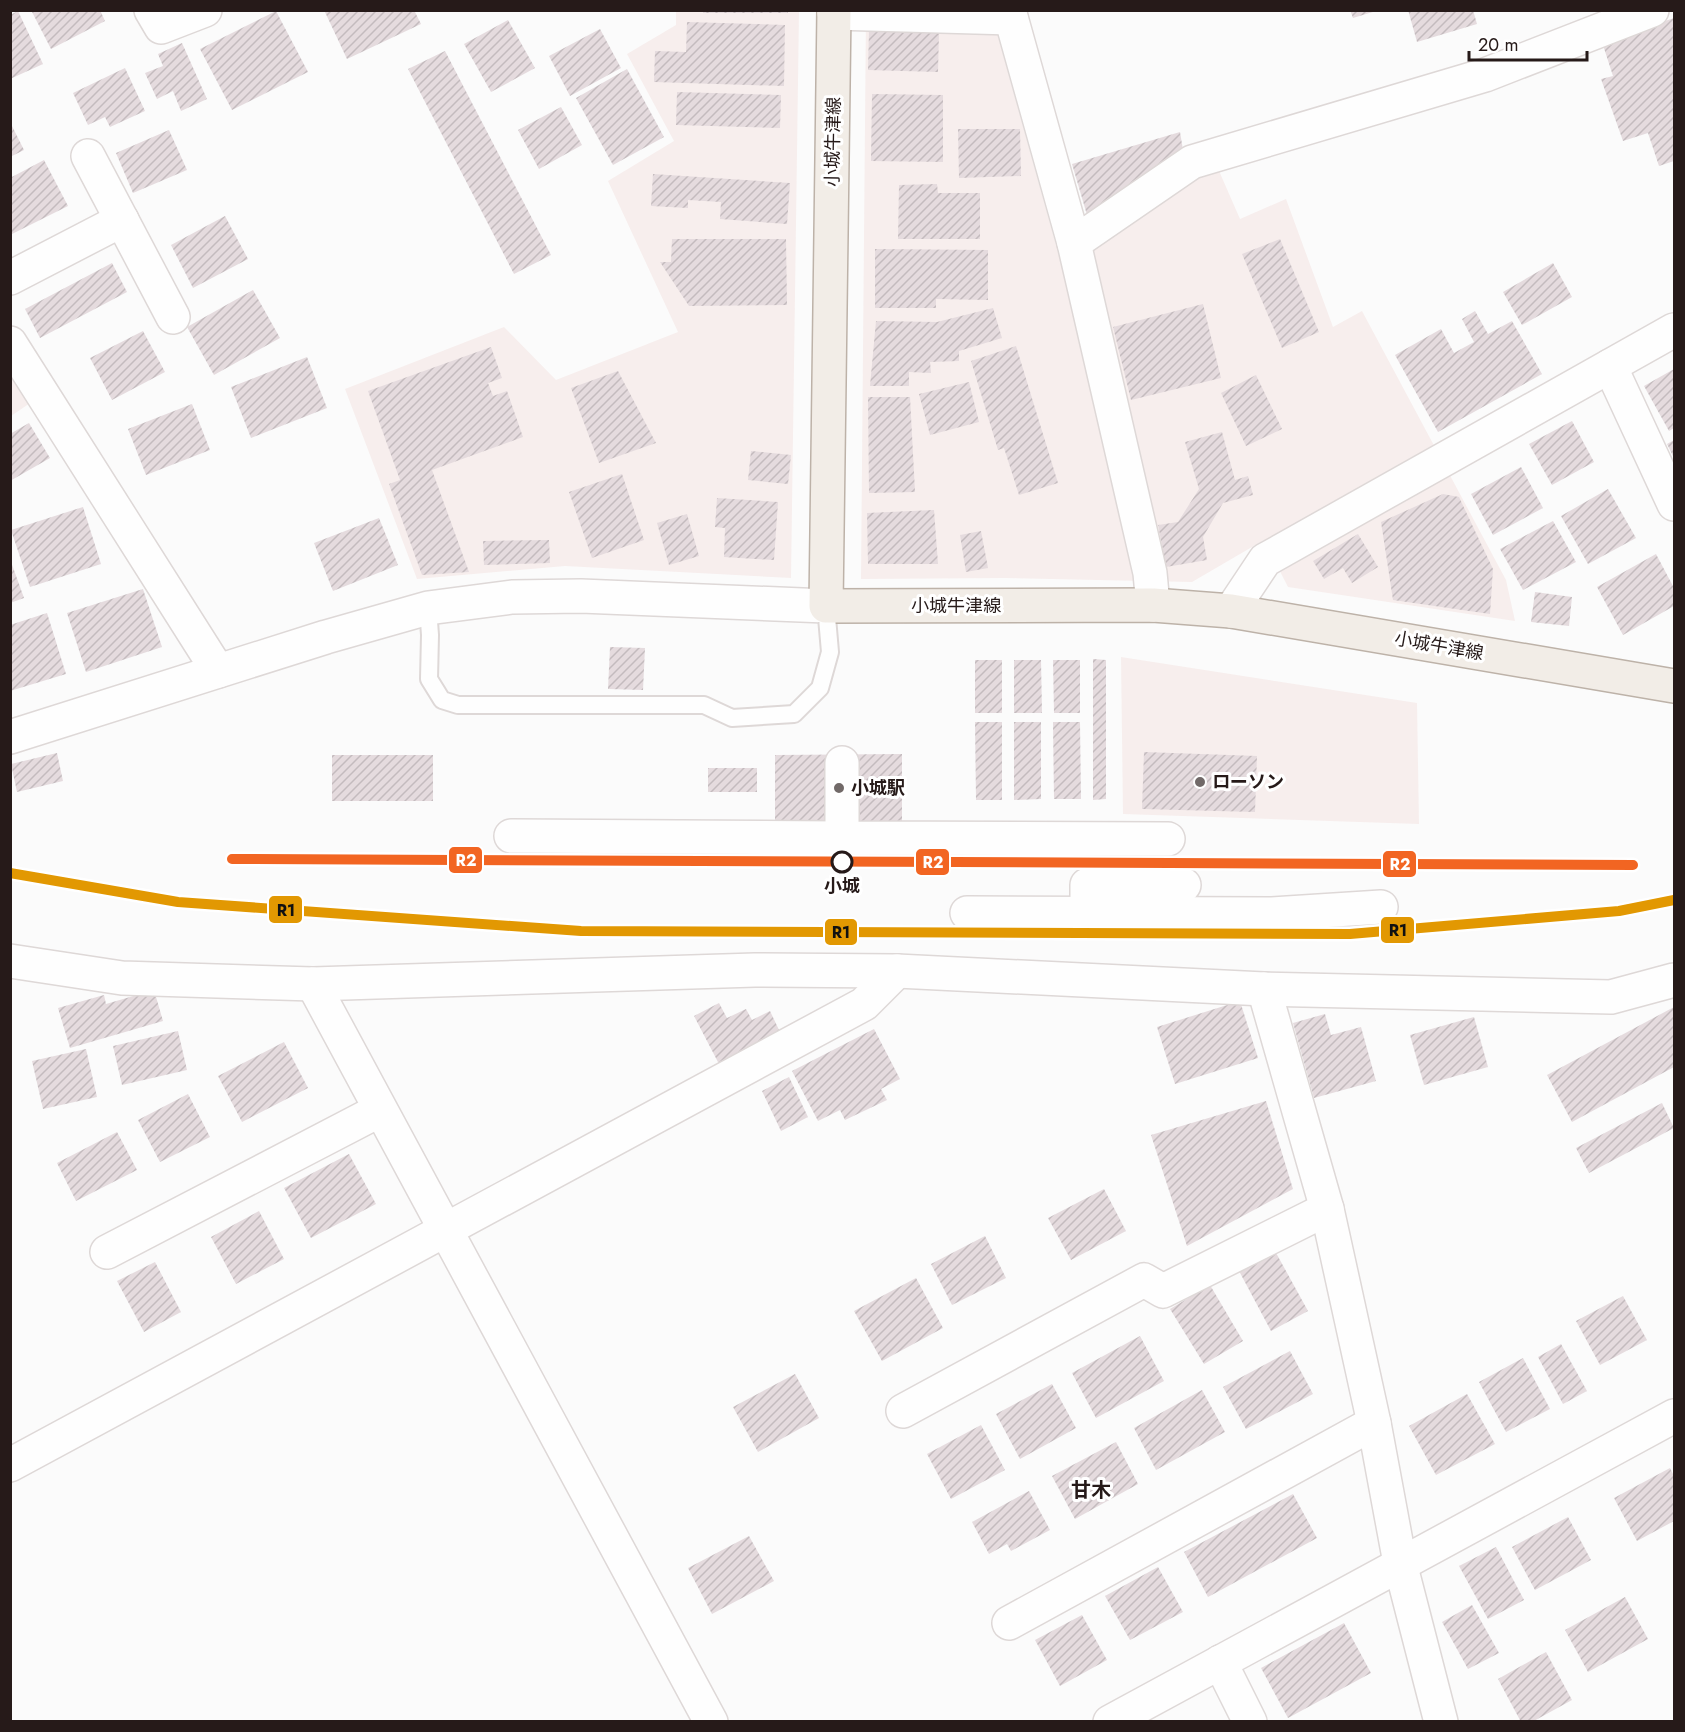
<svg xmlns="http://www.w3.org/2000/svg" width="1685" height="1732" font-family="Jost,'Noto Sans JP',sans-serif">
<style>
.built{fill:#f7eeed}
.building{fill:url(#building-hatch)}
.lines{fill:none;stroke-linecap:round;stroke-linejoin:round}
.lane-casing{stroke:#ded8d7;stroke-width:20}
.street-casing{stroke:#ded8d7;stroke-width:36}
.secondary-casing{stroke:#ded8d7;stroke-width:36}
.primary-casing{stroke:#bdb2a8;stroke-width:36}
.lane{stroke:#fefefe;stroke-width:16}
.street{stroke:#fefefe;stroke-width:33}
.secondary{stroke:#fefefe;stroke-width:33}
.primary{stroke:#f2ede7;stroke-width:33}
.rail-1-casing{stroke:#fff;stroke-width:15}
.rail-2-casing{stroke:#fff;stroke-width:15}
.rail-1{stroke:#e29802;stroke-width:10}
.rail-2{stroke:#f26522;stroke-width:10}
.poi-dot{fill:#716968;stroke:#fff;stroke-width:2}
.stop-dot{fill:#fff;stroke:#261a19;stroke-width:3}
.labels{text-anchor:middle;stroke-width:6;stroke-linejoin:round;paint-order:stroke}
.street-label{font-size:18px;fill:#261a19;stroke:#fff}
.poi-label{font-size:18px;font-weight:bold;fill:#261a19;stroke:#fff;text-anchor:start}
.stop-label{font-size:18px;font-weight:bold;fill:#261a19;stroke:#fff}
.neighbourhood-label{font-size:20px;font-weight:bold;fill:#261a19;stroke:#fff}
.line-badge{stroke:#fff;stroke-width:2}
.badge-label{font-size:16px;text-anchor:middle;font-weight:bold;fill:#fff}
.pale-badge-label{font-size:16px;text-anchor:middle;font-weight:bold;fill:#111}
</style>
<defs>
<pattern id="building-hatch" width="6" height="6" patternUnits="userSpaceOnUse" patternTransform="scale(1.5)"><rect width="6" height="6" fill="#e5dbde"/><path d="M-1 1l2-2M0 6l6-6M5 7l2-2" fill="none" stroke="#c4bbbe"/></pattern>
</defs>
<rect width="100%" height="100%" fill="#fbfbfb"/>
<g class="built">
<path d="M 676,11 L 799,11 L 791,578 L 565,566 L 417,579 L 345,389 L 504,327 L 556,380 L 678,332 L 608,181 L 674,141 L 627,54 L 676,25 Z"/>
<path d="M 866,11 L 991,11 L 1076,317 L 1106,308 L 1091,245 L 1216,164 L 1240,219 L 1286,199 L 1333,327 L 1362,311 L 1506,580 L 1515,621 L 1288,587 L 1264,540 L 1192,582 L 1005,578 L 861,579 Z"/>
<path d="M 10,359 L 36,399 L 11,416 L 10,416 Z"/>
<path d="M 1121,657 L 1417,703 L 1419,824 L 1123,814 Z"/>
</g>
<g class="building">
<path d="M 31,10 L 100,10 L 105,21 L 51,49 Z"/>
<path d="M 324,10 L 414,10 L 421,24 L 347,59 Z"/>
<rect x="703" y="10" width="85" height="3"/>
<path d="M 1350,10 L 1376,10 L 1376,11 L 1353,18 Z"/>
<path d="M 1408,10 L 1473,10 L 1477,24 L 1417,42 Z"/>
<path d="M 18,11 L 43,64 L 10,79 L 10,15 Z"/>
<path d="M 276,11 L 308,72 L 232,110 L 200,49 Z"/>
<path d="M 1674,18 L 1674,161 L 1659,166 L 1648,133 L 1623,141 L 1601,79 L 1613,76 L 1602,42 Z"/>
<path d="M 508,20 L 535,68 L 491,92 L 464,44 Z"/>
<path d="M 687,22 L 785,25 L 784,86 L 654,82 L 655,51 L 686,52 Z"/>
<path d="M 600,29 L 621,68 L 570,96 L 549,56 Z"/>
<path d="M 869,30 L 939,32 L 938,72 L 868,70 Z"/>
<path d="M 182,43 L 207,99 L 181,111 L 173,91 L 157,99 L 145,73 L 163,66 L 158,54 Z"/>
<path d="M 445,51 L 551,255 L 514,274 L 408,69 Z"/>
<path d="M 125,68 L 145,111 L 110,127 L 105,117 L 88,125 L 73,93 Z"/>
<path d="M 627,69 L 664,137 L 613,165 L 576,98 Z"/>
<path d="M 677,92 L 781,95 L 780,128 L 676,125 Z"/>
<path d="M 872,94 L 943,95 L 943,162 L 871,161 Z"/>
<path d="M 561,107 L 582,145 L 539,169 L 518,130 Z"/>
<path d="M 10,122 L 24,150 L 10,157 Z"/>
<path d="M 958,129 L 1020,129 L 1021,176 L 959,178 Z"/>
<path d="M 169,130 L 187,170 L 133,193 L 116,153 Z"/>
<path d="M 1180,132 L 1184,156 L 1087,215 L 1072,164 Z"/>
<path d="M 44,160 L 68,206 L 10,235 L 10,178 Z"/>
<path d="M 653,174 L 790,183 L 787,224 L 720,219 L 721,202 L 688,200 L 688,208 L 651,206 Z"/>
<path d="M 937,184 L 938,193 L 980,193 L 980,239 L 898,239 L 899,185 Z"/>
<path d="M 225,216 L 248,259 L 193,288 L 171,245 Z"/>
<path d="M 672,239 L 786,239 L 787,305 L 689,306 L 660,262 L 671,262 Z"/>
<path d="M 1280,239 L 1319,332 L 1282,348 L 1242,254 Z"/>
<path d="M 875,249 L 988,250 L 988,300 L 936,299 L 936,308 L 875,308 Z"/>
<path d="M 112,263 L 127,292 L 40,338 L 25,309 Z"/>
<path d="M 1553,263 L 1572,297 L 1522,325 L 1503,292 Z"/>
<path d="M 253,290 L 280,338 L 214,375 L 187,327 Z"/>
<path d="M 1203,304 L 1221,378 L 1131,400 L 1113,327 Z"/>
<path d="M 993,308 L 1002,338 L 959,351 L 959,361 L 930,362 L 931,373 L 909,372 L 909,386 L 870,386 L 876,321 L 937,322 Z"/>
<path d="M 1475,311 L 1488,334 L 1512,321 L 1542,374 L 1438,432 L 1395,355 L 1441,329 L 1454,353 L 1474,342 L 1462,319 Z"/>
<path d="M 143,331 L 165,372 L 112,400 L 90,358 Z"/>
<path d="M 1016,346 L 1058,483 L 1019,495 L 1004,448 L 998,450 L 971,361 Z"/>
<path d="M 491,347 L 502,378 L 488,383 L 493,396 L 507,391 L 523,437 L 432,470 L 469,572 L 422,575 L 389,484 L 400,480 L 368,391 Z"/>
<path d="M 307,357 L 327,408 L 251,438 L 231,387 Z"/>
<path d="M 1674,369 L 1674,428 L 1669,431 L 1644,386 Z"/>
<path d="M 618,371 L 656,443 L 599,463 L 571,388 Z"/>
<path d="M 1256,375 L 1282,429 L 1246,446 L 1221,393 Z"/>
<path d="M 969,382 L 979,422 L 930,435 L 919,394 Z"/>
<path d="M 868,397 L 910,397 L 915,492 L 869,493 Z"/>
<path d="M 192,404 L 210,450 L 146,475 L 128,429 Z"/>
<path d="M 1572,421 L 1594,462 L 1552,485 L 1529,444 Z"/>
<path d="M 29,423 L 50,458 L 10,481 L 10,434 Z"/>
<path d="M 1222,432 L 1235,480 L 1248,476 L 1253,495 L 1223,503 L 1203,537 L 1207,560 L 1166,567 L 1158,525 L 1178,522 L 1199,489 L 1185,442 Z"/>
<path d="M 1674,440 L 1674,458 L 1667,444 Z"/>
<path d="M 751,451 L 791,455 L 788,484 L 748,480 Z"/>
<path d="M 1521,467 L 1543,508 L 1493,535 L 1471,494 Z"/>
<path d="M 622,474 L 644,540 L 592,558 L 569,492 Z"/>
<path d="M 1608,489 L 1636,538 L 1588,564 L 1561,516 Z"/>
<path d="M 1443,494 L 1459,497 L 1493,569 L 1490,614 L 1393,600 L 1381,522 Z"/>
<path d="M 717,498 L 778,502 L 774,560 L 724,557 L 725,528 L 715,527 Z"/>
<path d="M 83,507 L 101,564 L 30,587 L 11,530 Z"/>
<path d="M 934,510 L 938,564 L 868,564 L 867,513 Z"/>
<path d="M 687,514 L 699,556 L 669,565 L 657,523 Z"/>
<path d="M 379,518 L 398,565 L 333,591 L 314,543 Z"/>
<path d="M 1553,521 L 1576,562 L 1523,590 L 1500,549 Z"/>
<path d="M 981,531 L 988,568 L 966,572 L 960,535 Z"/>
<path d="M 1358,534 L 1378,567 L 1352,583 L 1343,568 L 1324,579 L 1313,561 Z"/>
<path d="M 549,540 L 550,563 L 484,565 L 483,541 Z"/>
<path d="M 1656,554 L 1674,588 L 1674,606 L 1623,635 L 1597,587 Z"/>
<path d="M 10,559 L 24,598 L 10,603 Z"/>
<path d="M 143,589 L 162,647 L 86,672 L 67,613 Z"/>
<path d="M 1535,592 L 1572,597 L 1569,626 L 1531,622 Z"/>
<path d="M 47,613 L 66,674 L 10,691 L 10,625 Z"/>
<path d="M 610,647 L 645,648 L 643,690 L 608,689 Z"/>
<path d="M 1093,659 L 1106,660 L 1106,799 L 1093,800 Z"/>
<rect x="975" y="660" width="27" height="53"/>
<path d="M 1014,660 L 1041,660 L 1042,713 L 1014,713 Z"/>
<path d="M 1053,660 L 1080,660 L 1080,713 L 1054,713 Z"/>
<path d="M 975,722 L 1002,722 L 1002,800 L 976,800 Z"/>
<path d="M 1014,722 L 1041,722 L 1041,799 L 1014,800 Z"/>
<path d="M 1053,722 L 1080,722 L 1081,799 L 1054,799 Z"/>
<path d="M 1144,752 L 1257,756 L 1255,812 L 1142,809 Z"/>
<path d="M 57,753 L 63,781 L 17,792 L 11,764 Z"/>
<path d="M 902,754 L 902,830 L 775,831 L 775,755 Z"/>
<rect x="332" y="755" width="101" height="46"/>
<rect x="708" y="768" width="49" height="24"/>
<path d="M 154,990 L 163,1021 L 70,1048 L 58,1008 L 104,995 L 106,1004 Z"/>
<path d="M 1240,1001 L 1258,1058 L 1175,1084 L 1157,1027 Z"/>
<path d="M 719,1003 L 727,1018 L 746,1009 L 752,1020 L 770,1011 L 780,1032 L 719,1064 L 694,1016 Z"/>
<path d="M 1674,1007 L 1674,1067 L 1572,1122 L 1547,1075 Z"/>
<path d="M 1325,1014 L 1331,1035 L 1361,1027 L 1376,1081 L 1314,1098 L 1293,1023 Z"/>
<path d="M 1474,1017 L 1488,1067 L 1424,1085 L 1410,1035 Z"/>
<path d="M 874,1029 L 900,1079 L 881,1089 L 887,1100 L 845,1120 L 840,1110 L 818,1121 L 792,1071 Z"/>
<path d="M 178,1031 L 187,1070 L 122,1085 L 113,1046 Z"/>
<path d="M 284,1042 L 308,1088 L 242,1122 L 218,1076 Z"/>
<path d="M 86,1049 L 97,1097 L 43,1109 L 32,1061 Z"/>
<path d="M 789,1077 L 808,1117 L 781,1131 L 762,1091 Z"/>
<path d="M 188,1094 L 210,1137 L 160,1162 L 138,1120 Z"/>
<path d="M 1266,1101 L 1293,1189 L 1187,1246 L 1151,1135 Z"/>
<path d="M 1662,1103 L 1674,1128 L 1589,1173 L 1576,1148 Z"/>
<path d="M 117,1132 L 137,1170 L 76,1201 L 57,1163 Z"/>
<path d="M 349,1154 L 376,1204 L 311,1238 L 284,1188 Z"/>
<path d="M 1104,1189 L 1126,1231 L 1071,1260 L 1048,1218 Z"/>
<path d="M 259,1211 L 284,1259 L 236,1284 L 211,1237 Z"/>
<path d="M 985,1236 L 1006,1278 L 952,1305 L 931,1264 Z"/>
<path d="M 1275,1251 L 1308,1311 L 1271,1331 L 1239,1271 Z"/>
<path d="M 155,1262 L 181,1312 L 144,1332 L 117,1281 Z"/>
<path d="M 916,1278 L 943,1328 L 882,1361 L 854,1311 Z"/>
<path d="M 1210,1285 L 1243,1341 L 1204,1364 L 1170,1309 Z"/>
<path d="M 1623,1296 L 1647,1340 L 1600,1365 L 1576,1321 Z"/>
<path d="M 1140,1336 L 1164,1381 L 1096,1418 L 1072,1373 Z"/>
<path d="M 1561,1344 L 1587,1391 L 1563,1404 L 1538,1357 Z"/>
<path d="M 1290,1351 L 1313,1394 L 1246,1429 L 1223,1387 Z"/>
<path d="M 1523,1358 L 1550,1409 L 1506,1432 L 1479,1382 Z"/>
<path d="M 795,1374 L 819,1418 L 758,1452 L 733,1407 Z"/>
<path d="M 1052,1384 L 1076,1428 L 1020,1459 L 996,1414 Z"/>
<path d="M 1202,1390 L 1225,1432 L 1156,1470 L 1134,1428 Z"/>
<path d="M 1467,1394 L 1495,1444 L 1436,1475 L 1409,1426 Z"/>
<path d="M 981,1425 L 1005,1470 L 951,1499 L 927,1454 Z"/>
<path d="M 1116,1442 L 1138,1484 L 1075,1519 L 1052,1476 Z"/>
<path d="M 1670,1468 L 1674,1476 L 1674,1521 L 1637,1541 L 1614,1498 Z"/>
<path d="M 1029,1491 L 1050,1530 L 1011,1551 L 1007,1544 L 989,1554 L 972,1522 Z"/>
<path d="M 1293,1494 L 1317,1538 L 1208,1597 L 1184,1552 Z"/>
<path d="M 1568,1517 L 1591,1560 L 1535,1590 L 1512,1547 Z"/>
<path d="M 749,1536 L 774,1581 L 712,1614 L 688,1568 Z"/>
<path d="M 1496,1547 L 1524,1600 L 1488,1619 L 1459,1566 Z"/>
<path d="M 1158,1567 L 1183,1612 L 1130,1640 L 1105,1596 Z"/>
<path d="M 1625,1597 L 1648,1639 L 1588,1672 L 1565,1630 Z"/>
<path d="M 1472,1605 L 1499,1653 L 1468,1669 L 1442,1622 Z"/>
<path d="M 1082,1615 L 1107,1660 L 1060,1686 L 1035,1640 Z"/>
<path d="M 1344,1623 L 1371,1673 L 1288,1718 L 1261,1668 Z"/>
<path d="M 1546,1652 L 1572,1700 L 1532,1722 L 1521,1722 L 1498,1679 Z"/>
</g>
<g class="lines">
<g class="lane-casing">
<path id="lane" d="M 428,608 L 430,635 L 429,679 L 442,700 L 458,705 L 704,705 L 732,718 L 794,714 L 820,688 L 830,652 L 826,606"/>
</g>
<g class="street-casing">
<g id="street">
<path d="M 151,10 L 161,27 L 205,10"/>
<path d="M 1009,10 L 1074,243 L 1150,573 L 1153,605"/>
<path d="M 834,13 L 1011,18"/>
<path d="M 88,156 L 173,317"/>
<path d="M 1074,243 L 1192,162 L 1485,75 L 1652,10"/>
<path d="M 10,278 L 122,220"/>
<path d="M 10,343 L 218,671"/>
<path d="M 1610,366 L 1674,504"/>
<path d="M 1231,611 L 1265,560 L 1674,330"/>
<path d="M 842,763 L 842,838 L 1168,839"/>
<path d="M 511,836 L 842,838"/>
<path d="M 1127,897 L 1087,897 L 1087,885 L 1184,885"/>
<path d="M 967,913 L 1272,914 L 1381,907"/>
<path d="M 10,961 L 122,978 L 313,984 L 755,970 L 897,971 L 1264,989 L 1611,997 L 1674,980"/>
<path d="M 313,984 L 711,1722"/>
<path d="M 1264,989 L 1327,1209 L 1374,1423 L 1400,1563 L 1441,1722"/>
<path d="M 107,1252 L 380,1110"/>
<path d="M 903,1411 L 1144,1280 L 1163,1291 L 1327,1209"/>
<path d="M 10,1465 L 864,1004 L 897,971"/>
<path d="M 1009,1623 L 1374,1423"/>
<path d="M 1220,1662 L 1250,1722"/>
<path d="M 1110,1722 L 1674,1416"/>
</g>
</g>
<g class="secondary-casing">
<path id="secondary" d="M 10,737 L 326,637 L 428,608 L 512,597 L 581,596 L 826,606"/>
</g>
<g class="primary-casing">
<path id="primary" d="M 834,10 L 826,606 L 1153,605 L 1231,611 L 1674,686"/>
</g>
<use href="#lane" class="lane"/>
<use href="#street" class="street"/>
<use href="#secondary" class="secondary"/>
<use href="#primary" class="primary"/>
<g class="rail-1-casing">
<path id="rail-1" d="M 10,873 L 178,902 L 581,931 L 1350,934 L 1619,911 L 1674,900"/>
</g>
<g class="rail-2-casing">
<path id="rail-2" d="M 232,859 L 1633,865"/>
</g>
<use href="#rail-1" class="rail-1"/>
<use href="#rail-2" class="rail-2"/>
</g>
<g class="poi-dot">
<circle cx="1200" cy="782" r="6"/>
<circle cx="839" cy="788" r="6"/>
</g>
<circle class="stop-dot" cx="842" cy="862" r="10"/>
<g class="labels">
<g class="street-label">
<text transform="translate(833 142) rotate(-89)" y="6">小城牛津線</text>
<text x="956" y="612">小城牛津線</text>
<text transform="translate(1439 646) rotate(10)" y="6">小城牛津線</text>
</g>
<g class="poi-label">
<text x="1212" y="788">ローソン</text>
<text x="851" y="794">小城駅</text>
</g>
<g class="stop-label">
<text x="842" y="892">小城</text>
</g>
<g class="neighbourhood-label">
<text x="1091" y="1497">甘木</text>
</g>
</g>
<g class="line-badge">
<rect x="448" y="846" width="35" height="28" rx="6" fill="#f26522"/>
<rect x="915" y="848" width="35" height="28" rx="6" fill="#f26522"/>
<rect x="1382" y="850" width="35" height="28" rx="6" fill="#f26522"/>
<rect x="268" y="895" width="35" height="29" rx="6" fill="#e29802"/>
<rect x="1380" y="916" width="35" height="28" rx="6" fill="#e29802"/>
<rect x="824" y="918" width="34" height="28" rx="6" fill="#e29802"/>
</g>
<g class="badge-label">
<text x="466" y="866">R2</text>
<text x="933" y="868">R2</text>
<text x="1400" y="870">R2</text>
</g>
<g class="pale-badge-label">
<text x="286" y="916">R1</text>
<text x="1398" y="936">R1</text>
<text x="841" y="938">R1</text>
</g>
<rect width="1685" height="1732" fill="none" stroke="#261a19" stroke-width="24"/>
<path d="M1469 51v9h118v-9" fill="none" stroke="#261a19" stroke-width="3"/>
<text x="1478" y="51" font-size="18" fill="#261a19" stroke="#ffffff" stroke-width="4.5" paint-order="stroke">20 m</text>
</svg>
